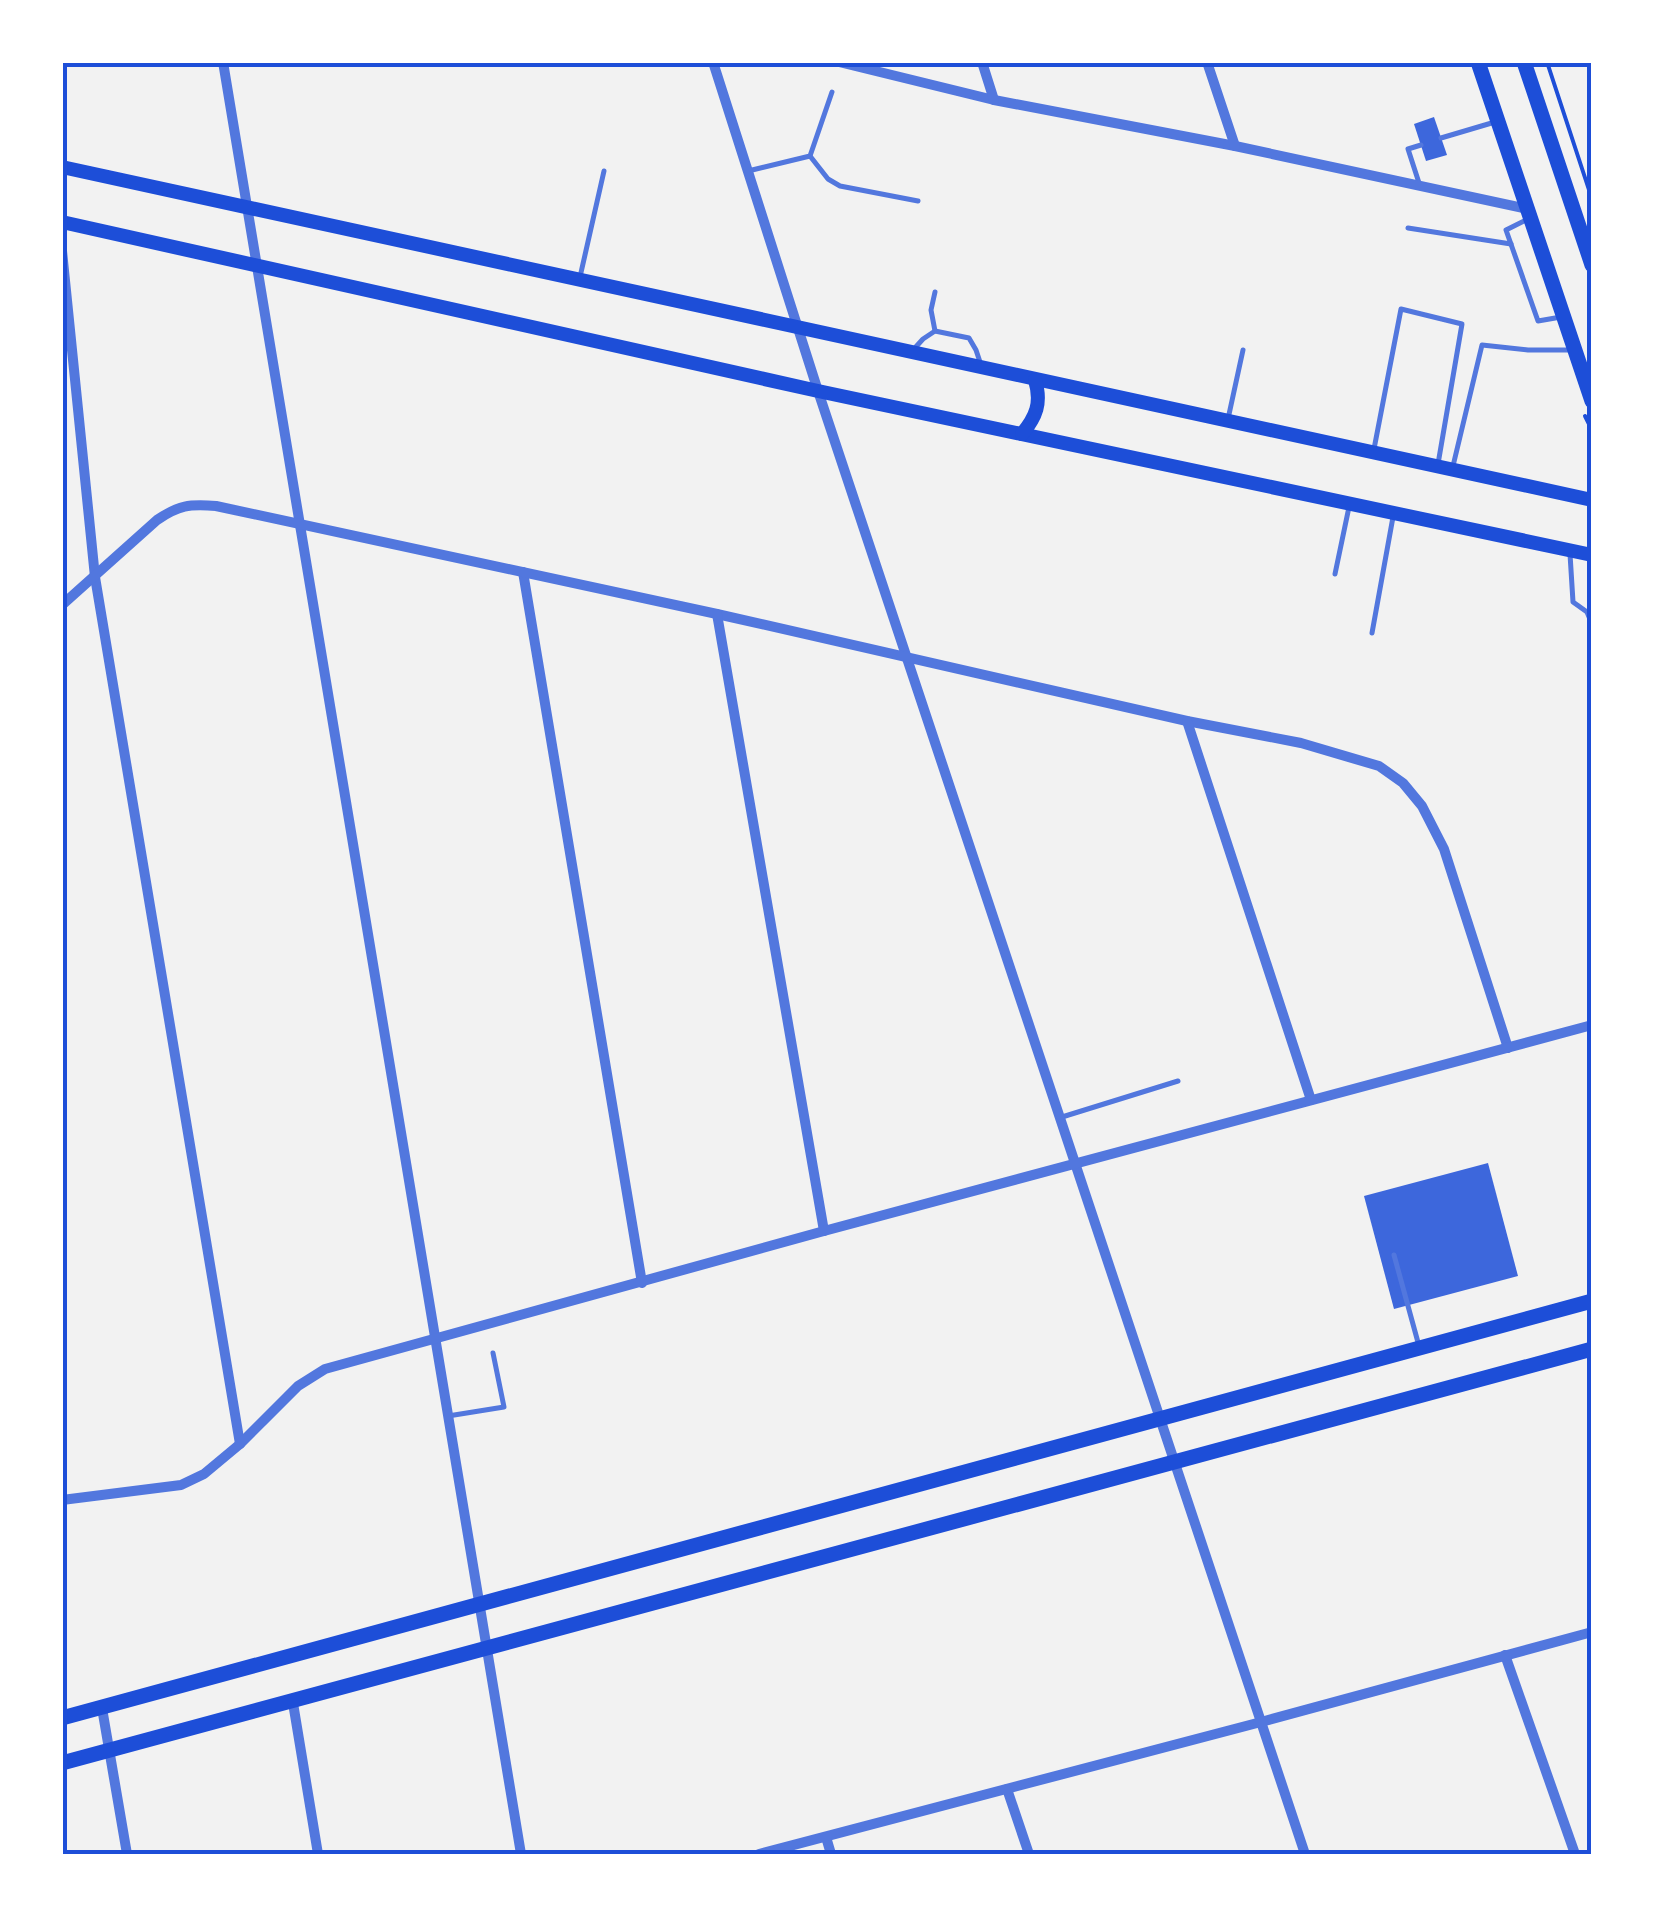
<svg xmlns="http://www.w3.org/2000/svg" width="1654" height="1917" font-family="'Space Grotesk',sans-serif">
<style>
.building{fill:#3d67dc}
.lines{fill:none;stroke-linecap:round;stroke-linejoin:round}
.path{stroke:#1d4ed8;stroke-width:4}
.service{stroke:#5277de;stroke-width:5}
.minor{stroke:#5277de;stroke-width:10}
.secondary{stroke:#1d4ed8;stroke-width:14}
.primary{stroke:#1d4ed8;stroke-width:15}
.neatline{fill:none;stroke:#1d4ed8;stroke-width:4}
</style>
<rect width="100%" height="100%" fill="#f2f2f2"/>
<g class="building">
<path d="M 1434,117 L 1447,155 L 1426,161 L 1414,124 Z"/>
<path d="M 1488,1163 L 1518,1276 L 1394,1309 L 1364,1196 Z"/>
</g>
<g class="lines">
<g class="path">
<path d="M 1547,62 L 1592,199"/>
<path d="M 1585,416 L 1592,430"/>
</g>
<g class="service">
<path d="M 1441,138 L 1495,122"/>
<path d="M 810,156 L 828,179 L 840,186 L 918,201"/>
<path d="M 748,171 L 810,156 L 832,92"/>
<path d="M 1420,186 L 1408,149 L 1421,145"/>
<path d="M 1528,219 L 1506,230 L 1538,321 L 1561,317"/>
<path d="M 1408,228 L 1511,244"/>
<path d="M 580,277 L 604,171"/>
<path d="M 935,331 L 931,310 L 935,292"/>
<path d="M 913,350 L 923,339 L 935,331 L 969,338 L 976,350 L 981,365"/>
<path d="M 1228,419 L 1243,350"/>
<path d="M 1374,449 L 1401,309 L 1462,324 L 1438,464"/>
<path d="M 1453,466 L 1482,345 L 1528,350 L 1572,350"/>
<path d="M 1570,554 L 1573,602 L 1587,612 L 1592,624"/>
<path d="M 1335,574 L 1349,507"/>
<path d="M 1372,633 L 1393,517"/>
<path d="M 1062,1117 L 1178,1081"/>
<path d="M 1394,1255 L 1419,1346"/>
<path d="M 448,1416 L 504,1407 L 493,1353"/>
</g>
<g class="minor">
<path d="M 223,62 L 521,1854"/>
<path d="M 713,62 L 818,391 L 1305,1854"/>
<path d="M 839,62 L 994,100 L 1235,146 L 1528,209"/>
<path d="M 982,62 L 994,100"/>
<path d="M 1207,62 L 1235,146"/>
<path d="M 62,251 L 95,577 L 240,1444"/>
<path d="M 523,572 L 642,1283"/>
<path d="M 62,605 L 157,520 C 179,505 189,504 216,506 L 717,614 L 1187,721 L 1301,743 L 1379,766 L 1403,783 L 1422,806 L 1444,849 L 1508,1048"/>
<path d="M 717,614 L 824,1231"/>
<path d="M 1187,721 L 1311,1100"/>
<path d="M 62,1500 L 181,1485 L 204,1474 L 240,1444 L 298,1386 L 325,1369 L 824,1231 L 1592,1025"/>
<path d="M 1505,1655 L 1575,1854"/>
<path d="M 293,1703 L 318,1854"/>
<path d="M 102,1708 L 127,1854"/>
<path d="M 1007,1789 L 1029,1854"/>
<path d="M 826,1837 L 831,1854"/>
<path d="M 759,1854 L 1261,1722 L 1592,1632"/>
</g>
<g class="secondary">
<path d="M 62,167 L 1592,500"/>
<path d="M 62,222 L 818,391 L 1592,555"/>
<path d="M 1022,434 C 1036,417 1042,403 1035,380"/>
</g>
<g class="primary">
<path d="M 1478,62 L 1592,401"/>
<path d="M 1524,62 L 1592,265"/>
<path d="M 62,1718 L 1592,1301"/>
<path d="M 62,1763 L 1592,1349"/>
</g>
</g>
<rect width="1654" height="1917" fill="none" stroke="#ffffff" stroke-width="130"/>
<rect x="65" y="65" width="1524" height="1787" class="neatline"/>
</svg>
